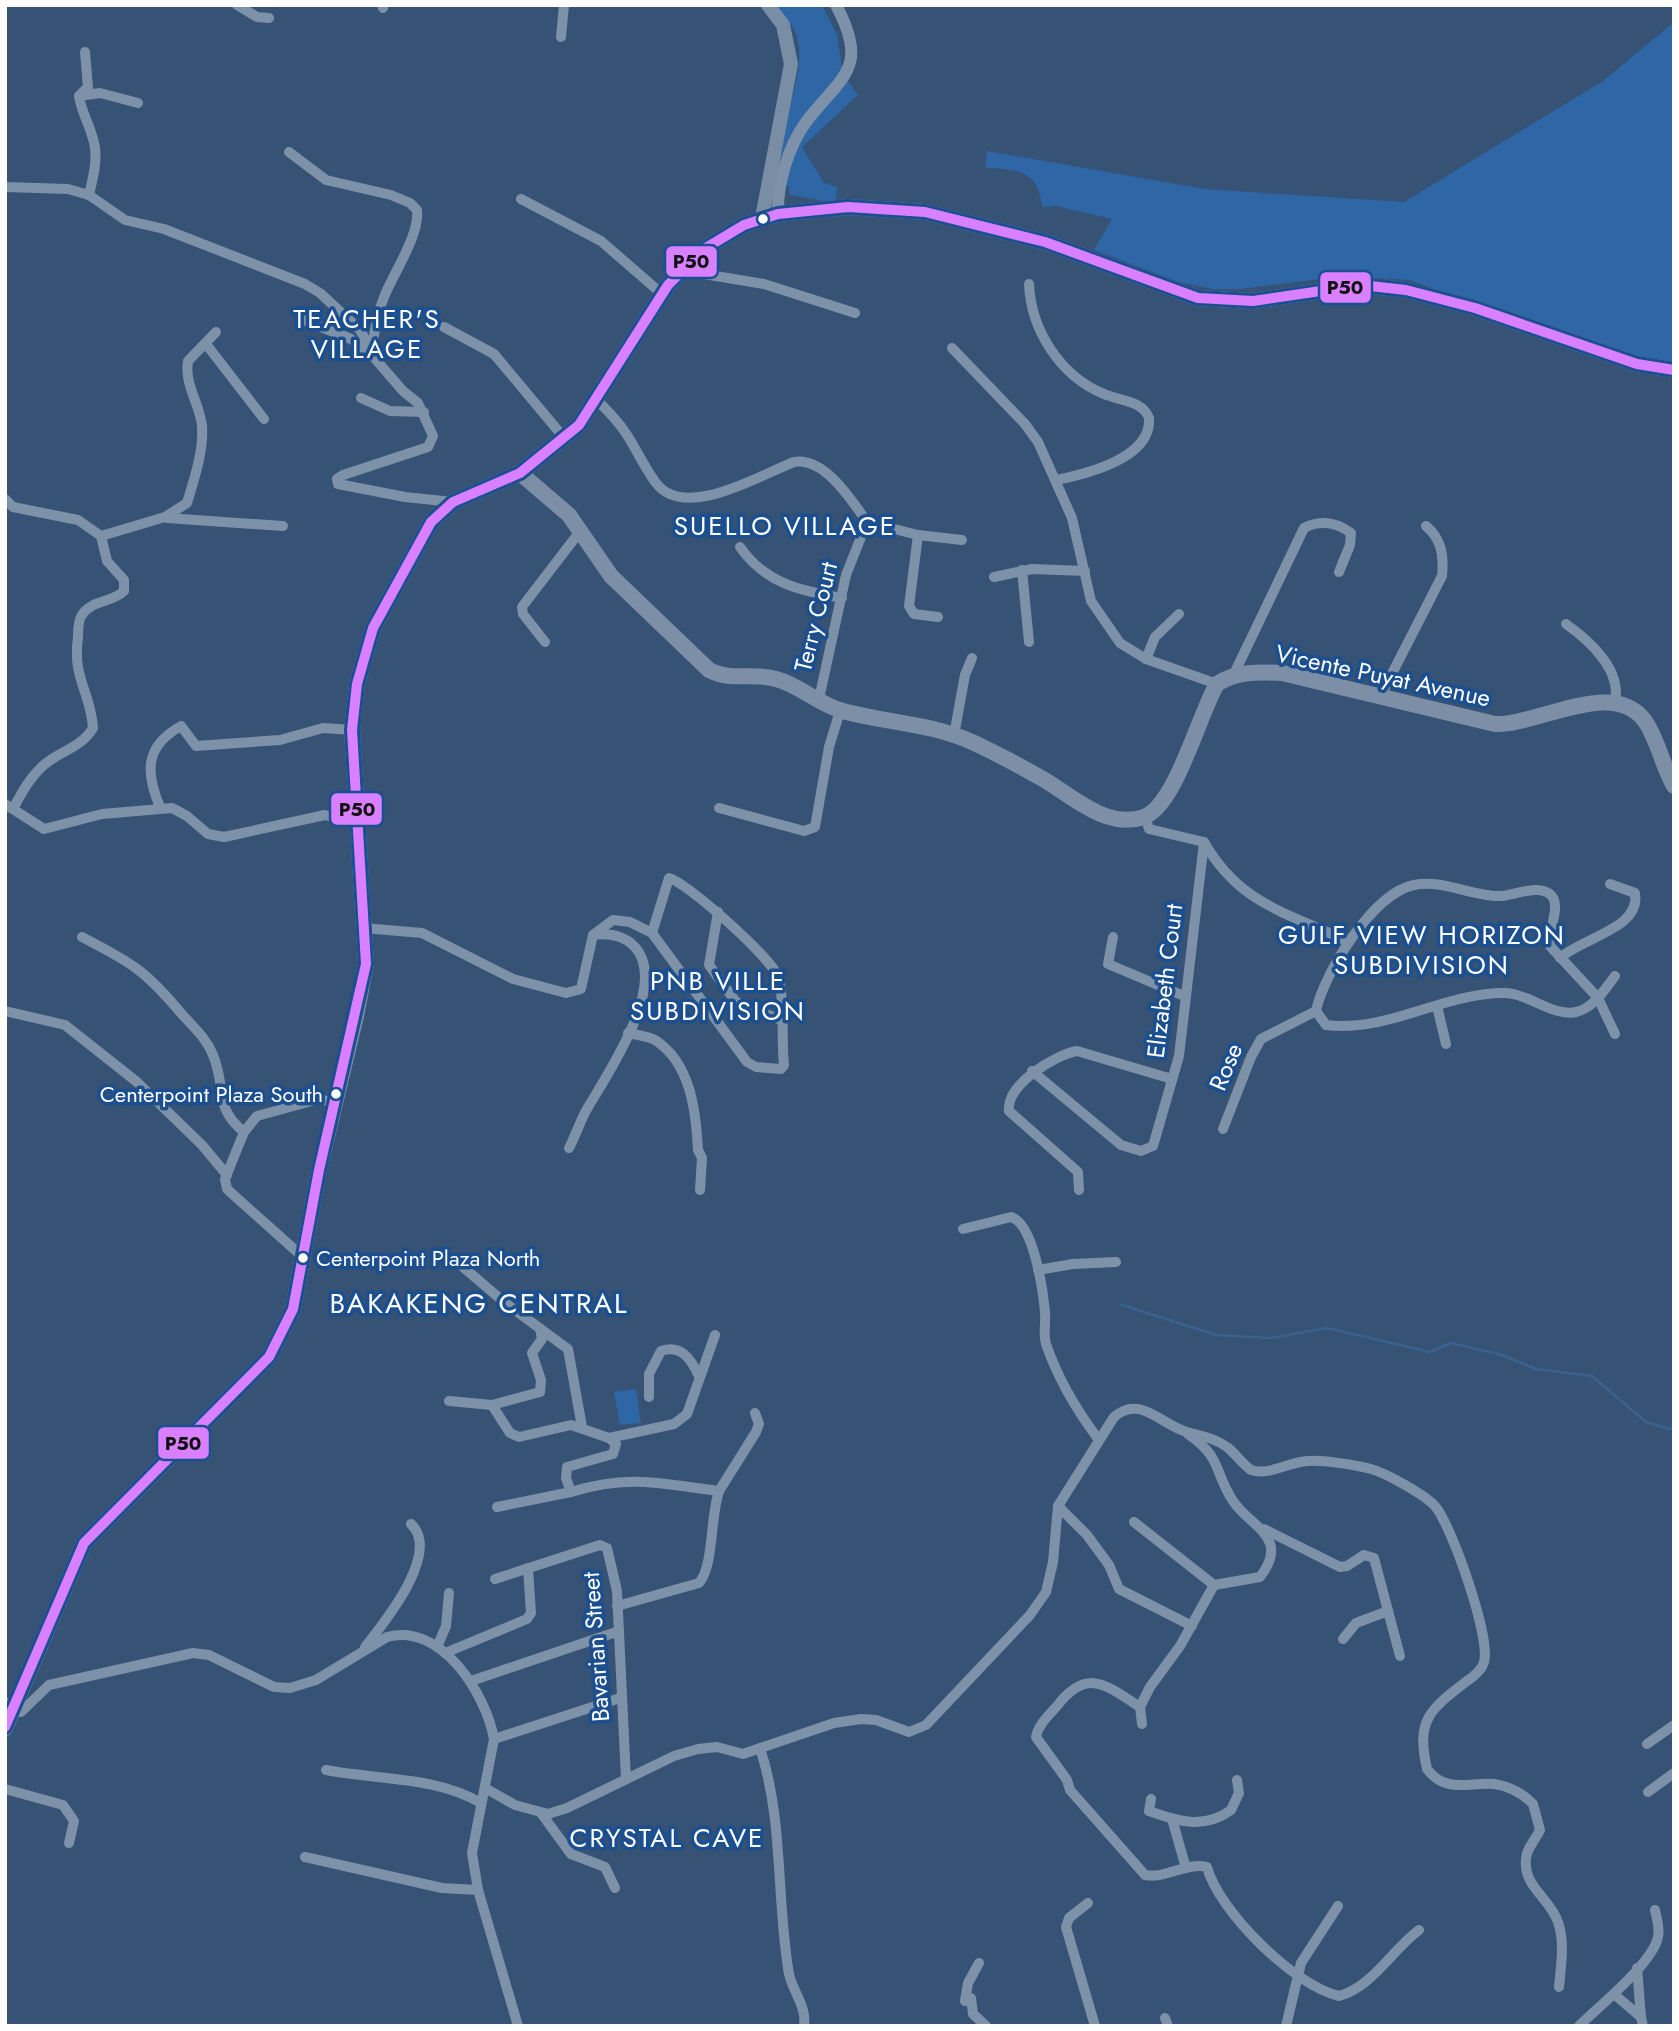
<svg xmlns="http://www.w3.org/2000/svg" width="1679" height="2031" font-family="Jost,sans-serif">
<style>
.green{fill:#2f66a5}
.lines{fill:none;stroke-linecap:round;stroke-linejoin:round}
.stream{stroke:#3b618d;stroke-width:2.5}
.minor{stroke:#7d92a8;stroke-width:10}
.tertiary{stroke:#7d92a8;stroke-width:12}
.secondary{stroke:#798da4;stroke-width:14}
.primary{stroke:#7d8ea7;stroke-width:16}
.bus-1-casing{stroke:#1b4f8f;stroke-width:16}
.bus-1{stroke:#d880ff;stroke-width:10}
.bus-dot{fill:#fff;stroke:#1b4f8f;stroke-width:2.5}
.labels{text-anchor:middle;stroke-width:7;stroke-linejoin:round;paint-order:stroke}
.bus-label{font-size:22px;fill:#fff;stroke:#1b4f8f;text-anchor:end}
.street-label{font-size:24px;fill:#fff;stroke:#1b4f8f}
.neighbourhood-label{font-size:26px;letter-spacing:2px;fill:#fff;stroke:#1b4f8f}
.quarter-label{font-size:28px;letter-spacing:2px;fill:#fff;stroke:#1b4f8f}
.line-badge{stroke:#1b4f8f;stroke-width:2.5}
.pale-badge-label{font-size:19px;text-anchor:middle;font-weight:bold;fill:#111}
</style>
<rect width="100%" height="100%" fill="#365274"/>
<g class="green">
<path d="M 772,5 L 822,5 L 837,35 L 843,74 L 858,95 L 802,147 L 824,183 L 837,187 L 836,203 L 790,195 L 788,186 L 778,187 C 764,141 812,81 796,34 C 792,22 780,14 772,5 Z"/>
<path d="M 1674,22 L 1674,363 L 1642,358 L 1586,341 L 1409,280 L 1346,276 L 1240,289 L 1212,289 L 1179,282 L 1094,250 L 1112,219 L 1056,206 L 1042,207 C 1039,170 1016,169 985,168 L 987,151 L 1205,189 L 1404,202 L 1603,81 Z"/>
<path d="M 636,1389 L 641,1423 L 620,1425 L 614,1392 Z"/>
</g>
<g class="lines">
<path class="stream" d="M 1122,1305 L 1216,1335 L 1271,1338 L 1327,1328 L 1430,1352 L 1451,1343 L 1502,1355 L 1536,1369 L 1592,1376 L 1646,1422 L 1669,1429 L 1674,1428"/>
<g class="minor">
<path d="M 237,5 L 257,17 L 269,18"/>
<path d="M 382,5 L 383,8"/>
<path d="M 561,37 L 564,5"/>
<path d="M 85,52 L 88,87 L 79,96 C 82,114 89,123 93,139 C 99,157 93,177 89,195"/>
<path d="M 79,96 L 100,93 L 138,103"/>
<path d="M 289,152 L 326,180 L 391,195 L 410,203 L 417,210 C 420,235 393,274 384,297 C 377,314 374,332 372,350"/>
<path d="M 5,187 L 68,189 L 89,195 L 125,220 L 164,229 L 305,284 L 320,293 L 360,330 L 377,361 L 403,391 L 418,403 L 433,436 L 428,447 L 343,475 L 337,479 L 338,484 L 405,497 L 453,502"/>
<path d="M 521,199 L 601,241 L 662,294"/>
<path d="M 680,270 L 764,284 L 855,313"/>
<path d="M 1029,284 C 1031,330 1060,376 1104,394 C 1120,401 1142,400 1149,418 C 1152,458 1086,474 1056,480"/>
<path d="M 304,320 L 351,339 L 372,357"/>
<path d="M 444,327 L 494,354 L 565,439"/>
<path d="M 206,344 L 264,419"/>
<path d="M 952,348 L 1025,424 L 1038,442 L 1072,518 L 1091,601 L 1120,643 L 1146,659 L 1217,684"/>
<path d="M 361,398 L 390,411 L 424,412"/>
<path d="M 597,400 C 607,410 617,420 625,432 C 636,448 644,467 656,483 C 685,521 760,475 794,462 C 825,457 852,501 867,522"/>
<path d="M 5,499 L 13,507 L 78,520 L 101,536 L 107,561 L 124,580 L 124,591 C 112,603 91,600 82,615 C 78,620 78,630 78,637 C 72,679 91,692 93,728 C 82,747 61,751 45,764 C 30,777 22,792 13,809"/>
<path d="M 167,518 L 283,526"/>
<path d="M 867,522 L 918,535 L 962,540"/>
<path d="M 918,535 L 909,606 L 914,614 L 938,617"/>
<path d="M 101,536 L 165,517 L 187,503 C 194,480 204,450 202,426 C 200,404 184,385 188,361 L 216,332"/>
<path d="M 740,547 C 765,583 800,591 842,598"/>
<path d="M 1022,570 L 1029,642"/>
<path d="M 994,577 L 1032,569 L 1085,571"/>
<path d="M 1566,624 C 1590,641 1622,670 1615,702"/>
<path d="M 545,642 L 523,614 L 522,607 L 581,530"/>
<path d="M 1146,659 L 1155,637 L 1179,614"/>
<path d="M 1233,676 L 1304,528 C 1320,520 1336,522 1351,533 L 1350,545 L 1339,572"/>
<path d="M 1380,697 L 1442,576 C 1444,557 1442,539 1426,526"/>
<path d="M 819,699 L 846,575 L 867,522"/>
<path d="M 954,735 L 965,675 L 972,658"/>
<path d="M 5,804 L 44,829 L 102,814 L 172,808 L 187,816 L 208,834 L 224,837 L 325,815 L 355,823"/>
<path d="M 160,807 C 145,772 145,746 181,726 L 196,746 L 280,740 L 323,728 L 352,730"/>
<path d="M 719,808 L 804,831 L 815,827 L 829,747 L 840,711"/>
<path d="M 1145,816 L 1149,829 L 1204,842 C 1240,905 1287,912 1349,942"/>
<path d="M 718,912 L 709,965 L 736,1002 L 781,1020"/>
<path d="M 363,928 L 422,933 L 513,979 L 566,993 L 581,989 L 593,935 L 613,920 L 630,922 L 652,933 L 747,1062 L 756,1067 L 781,1069 L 784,1065 C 781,1038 785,1006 779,979 C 775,961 688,883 669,878 L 652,933"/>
<path d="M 82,937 C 130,962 144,969 180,1012 C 192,1026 206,1037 213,1055 C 227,1089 213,1107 244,1132"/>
<path d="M 1113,937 L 1108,964 L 1184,996"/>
<path d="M 1560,958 C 1583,937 1641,929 1635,893 L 1610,884"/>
<path d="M 1615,976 C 1605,989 1594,1008 1576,1012 C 1553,1017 1528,993 1504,993 C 1444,993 1386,1033 1326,1025 L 1316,1011 C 1324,973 1373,893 1414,885 C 1441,879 1471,896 1499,896 C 1513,896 1539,883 1551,895 C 1562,906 1547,932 1550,946 L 1598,998 L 1615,1034"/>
<path d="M 1437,1006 L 1446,1044"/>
<path d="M 5,1011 L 65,1025 L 137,1082 L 202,1145 L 227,1175"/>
<path d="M 628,1033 C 637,1035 648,1036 655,1040 C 691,1063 696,1112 698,1150 L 702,1158 L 700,1190"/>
<path d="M 1032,1071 L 1121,1145 L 1141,1151 L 1153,1146 L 1179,1056 L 1204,842"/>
<path d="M 1223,1129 L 1251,1057 L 1261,1039 L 1316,1011"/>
<path d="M 569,1148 C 576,1135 580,1121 587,1109 C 608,1073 670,983 634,946 C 623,935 608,933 593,935"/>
<path d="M 1079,1190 L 1078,1172 L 1009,1111 C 1006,1085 1054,1055 1077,1051 L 1172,1079"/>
<path d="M 963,1229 L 1011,1217 C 1034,1224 1043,1291 1045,1312 C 1046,1323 1043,1333 1046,1344 C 1058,1379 1077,1411 1099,1440"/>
<path d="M 304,1258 L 238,1199 L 227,1189 L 225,1179 L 244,1132 L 257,1116 L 319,1099 L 335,1103"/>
<path d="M 456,1261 L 504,1302 L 568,1349 L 582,1427"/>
<path d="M 1038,1270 L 1073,1264 L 1116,1262"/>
<path d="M 649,1397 L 649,1374 L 661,1351 C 681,1344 691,1359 699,1376"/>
<path d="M 449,1401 L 492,1405 L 540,1392 L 541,1380 L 532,1353 L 542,1339 L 540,1328"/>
<path d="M 492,1405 L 510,1433 L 519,1437 L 571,1425 L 609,1438 L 674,1424 L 687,1414 L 715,1335"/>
<path d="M 1188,1434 C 1222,1457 1214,1472 1233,1501 C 1250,1527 1291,1537 1260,1577 L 1214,1585"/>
<path d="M 609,1438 L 616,1444 L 613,1454 L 567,1467 L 566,1478 L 571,1492 C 631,1474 660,1484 719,1491 C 710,1517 714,1566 699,1583 L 617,1606"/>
<path d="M 719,1491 L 756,1432 L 759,1424 L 755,1413"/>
<path d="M 1058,1506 L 1087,1535 L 1109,1565 L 1119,1589 L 1192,1626"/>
<path d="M 497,1507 L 571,1492"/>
<path d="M 1134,1522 L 1214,1585"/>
<path d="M 1264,1529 L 1340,1567 L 1347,1566 L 1364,1555 L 1374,1558 L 1400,1656"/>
<path d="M 495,1579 L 600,1545 L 607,1548 L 617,1591 L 626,1779"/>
<path d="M 1343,1639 L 1356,1623 L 1388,1611"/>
<path d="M 365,1647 C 383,1624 442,1553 411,1524"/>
<path d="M 437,1647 L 446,1626 L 449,1593"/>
<path d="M 445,1653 L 527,1619 L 531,1613 L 528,1568"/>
<path d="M 471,1681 L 619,1631"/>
<path d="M 5,1702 L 11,1710 L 21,1712 L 49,1685 L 193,1653 L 209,1655 L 274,1687 L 290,1688 L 316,1680 L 387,1637 C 441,1622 486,1694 494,1739 L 472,1853 L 478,1890 L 518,2026"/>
<path d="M 1140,1707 L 1150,1687 L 1180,1646 L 1214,1585"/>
<path d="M 1142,1724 L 1140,1707 C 1106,1685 1087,1667 1057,1706 C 1049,1715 1038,1725 1036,1737 L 1067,1780 L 1070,1790 L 1145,1875 C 1166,1879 1186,1862 1207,1867 C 1218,1910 1294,1986 1339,1996 C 1372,1987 1392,1950 1419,1930"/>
<path d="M 494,1739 L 620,1698"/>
<path d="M 1647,1744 L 1674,1725"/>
<path d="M 760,1748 C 784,1821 776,1899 789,1974 C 793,1992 807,2007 804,2026"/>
<path d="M 326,1770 C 377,1780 435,1776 481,1803"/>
<path d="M 485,1788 L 515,1805 L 548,1814 L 567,1808 L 674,1756 L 698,1749 L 717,1747 L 743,1754 L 834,1723 L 861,1719 L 876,1720 L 909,1732 L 926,1725 L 1030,1615 L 1046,1592 L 1053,1562 L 1058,1506 L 1114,1417 C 1140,1394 1161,1425 1187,1432 C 1202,1436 1214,1438 1227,1447 C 1236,1454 1242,1464 1251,1470 C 1270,1476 1288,1462 1308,1461 C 1323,1460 1356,1465 1371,1469 C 1386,1473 1425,1495 1435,1506 C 1452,1526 1491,1638 1484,1662 C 1482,1670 1473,1677 1467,1681 C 1429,1710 1416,1720 1427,1769 C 1446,1794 1468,1782 1494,1784 C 1509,1786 1522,1793 1533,1804 L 1540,1830 C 1536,1839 1526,1849 1526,1859 C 1523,1887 1550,1898 1558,1922 C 1565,1942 1561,1966 1559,1987"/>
<path d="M 5,1789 L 63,1805 L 74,1821 L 69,1843"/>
<path d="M 1648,1792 L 1674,1773"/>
<path d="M 1151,1799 L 1149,1811 C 1177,1821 1204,1830 1231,1810 L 1239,1793 L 1237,1780"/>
<path d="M 541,1813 L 571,1854 L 605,1867 L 615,1888"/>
<path d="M 1172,1819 L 1186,1868"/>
<path d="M 305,1857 L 442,1888 L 478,1890"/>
<path d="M 1088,1903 L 1069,1918 L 1066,1927 L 1095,2026"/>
<path d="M 979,1963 L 968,1983 L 965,2001 L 971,1998 L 973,2014 L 986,2026"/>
<path d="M 1637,1968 L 1641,2017"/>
<path d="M 1615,1995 L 1641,2017 L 1643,2026"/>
<path d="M 1165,2018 L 1168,2026"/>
<path d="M 1286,2026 L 1301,1963 L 1338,1906"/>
<path d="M 1579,2026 C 1598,2007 1653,1963 1658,1937 C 1660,1929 1657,1919 1655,1910"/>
</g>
<path class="tertiary" d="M 778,214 C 777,184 788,147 806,122 C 842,75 870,69 836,5"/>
<path class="secondary" d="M 762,218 L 791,64 L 783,25 L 768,5"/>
<g class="primary">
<path d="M 520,473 L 569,515 L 611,576 L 709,670 C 731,682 753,672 776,679 C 800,685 819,705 843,711 C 886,723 931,723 972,742 C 996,753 1020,766 1043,779 C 1072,796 1107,830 1144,817 C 1176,805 1199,714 1217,684 C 1236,671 1259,672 1282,673 L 1495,724 C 1540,725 1613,677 1645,721 C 1658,740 1662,765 1674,786"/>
<path d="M 5,1728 L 84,1543 L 269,1357 L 293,1309 L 319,1170 L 356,1016 L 366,964 L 352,730 L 357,684 L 373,628 L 431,522 L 453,502 L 520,473 L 579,425 L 668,285 L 704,249 L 744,225 L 778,214 L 848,207 L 925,212 L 1045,242 L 1198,298 L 1253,301 L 1361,285 L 1406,290 L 1475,308 L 1637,364 L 1674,370"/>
</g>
<g class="bus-1-casing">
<path id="bus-1" d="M 5,1727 L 84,1543 L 269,1357 L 293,1309 L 319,1170 L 366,964 L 352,730 L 357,684 L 373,628 L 431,522 L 453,502 L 520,473 L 579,425 L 668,285 L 704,249 L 744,225 L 778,214 L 848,207 L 925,212 L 1045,242 L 1198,298 L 1253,301 L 1361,285 L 1406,290 L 1475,308 L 1637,364 L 1674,370"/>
</g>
<use href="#bus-1" class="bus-1"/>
</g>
<g class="bus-dot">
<circle cx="763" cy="219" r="6"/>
<circle cx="336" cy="1094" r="6"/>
<circle cx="303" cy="1258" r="6"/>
</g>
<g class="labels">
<g class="bus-label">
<text x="323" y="1102">Centerpoint Plaza South</text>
<text x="316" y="1266" text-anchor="start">Centerpoint Plaza North</text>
</g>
<g class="street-label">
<text transform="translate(816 617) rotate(-76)" y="8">Terry Court</text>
<text transform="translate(1383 676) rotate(12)" y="8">Vicente Puyat Avenue</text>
<text transform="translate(1165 981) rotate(-83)" y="8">Elizabeth Court</text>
<text transform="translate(1226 1067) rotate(-67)" y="8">Rose</text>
<text transform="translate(596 1647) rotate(-94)" y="8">Bavarian Street</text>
</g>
<g class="neighbourhood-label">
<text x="367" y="328">TEACHER'S<tspan x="367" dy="30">VILLAGE</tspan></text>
<text x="785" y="535">SUELLO VILLAGE</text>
<text x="1422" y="944">GULF VIEW HORIZON<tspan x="1422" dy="30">SUBDIVISION</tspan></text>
<text x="718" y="990">PNB VILLE<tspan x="718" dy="30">SUBDIVISION</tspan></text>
<text x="667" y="1847">CRYSTAL CAVE</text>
</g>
<g class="quarter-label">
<text x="479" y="1313">BAKAKENG CENTRAL</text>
</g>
</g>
<g class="line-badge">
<rect x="665" y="245" width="53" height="33" rx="7" fill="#d880ff"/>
<rect x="1319" y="271" width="53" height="33" rx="7" fill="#d880ff"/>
<rect x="330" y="792" width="53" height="34" rx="7" fill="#d880ff"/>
<rect x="157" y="1426" width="53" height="34" rx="7" fill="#d880ff"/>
</g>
<g class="pale-badge-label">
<text x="691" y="268">P50</text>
<text x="1345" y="294">P50</text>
<text x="357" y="816">P50</text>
<text x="183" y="1450">P50</text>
</g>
<rect width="1679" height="2031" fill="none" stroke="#ffffff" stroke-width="14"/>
</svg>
